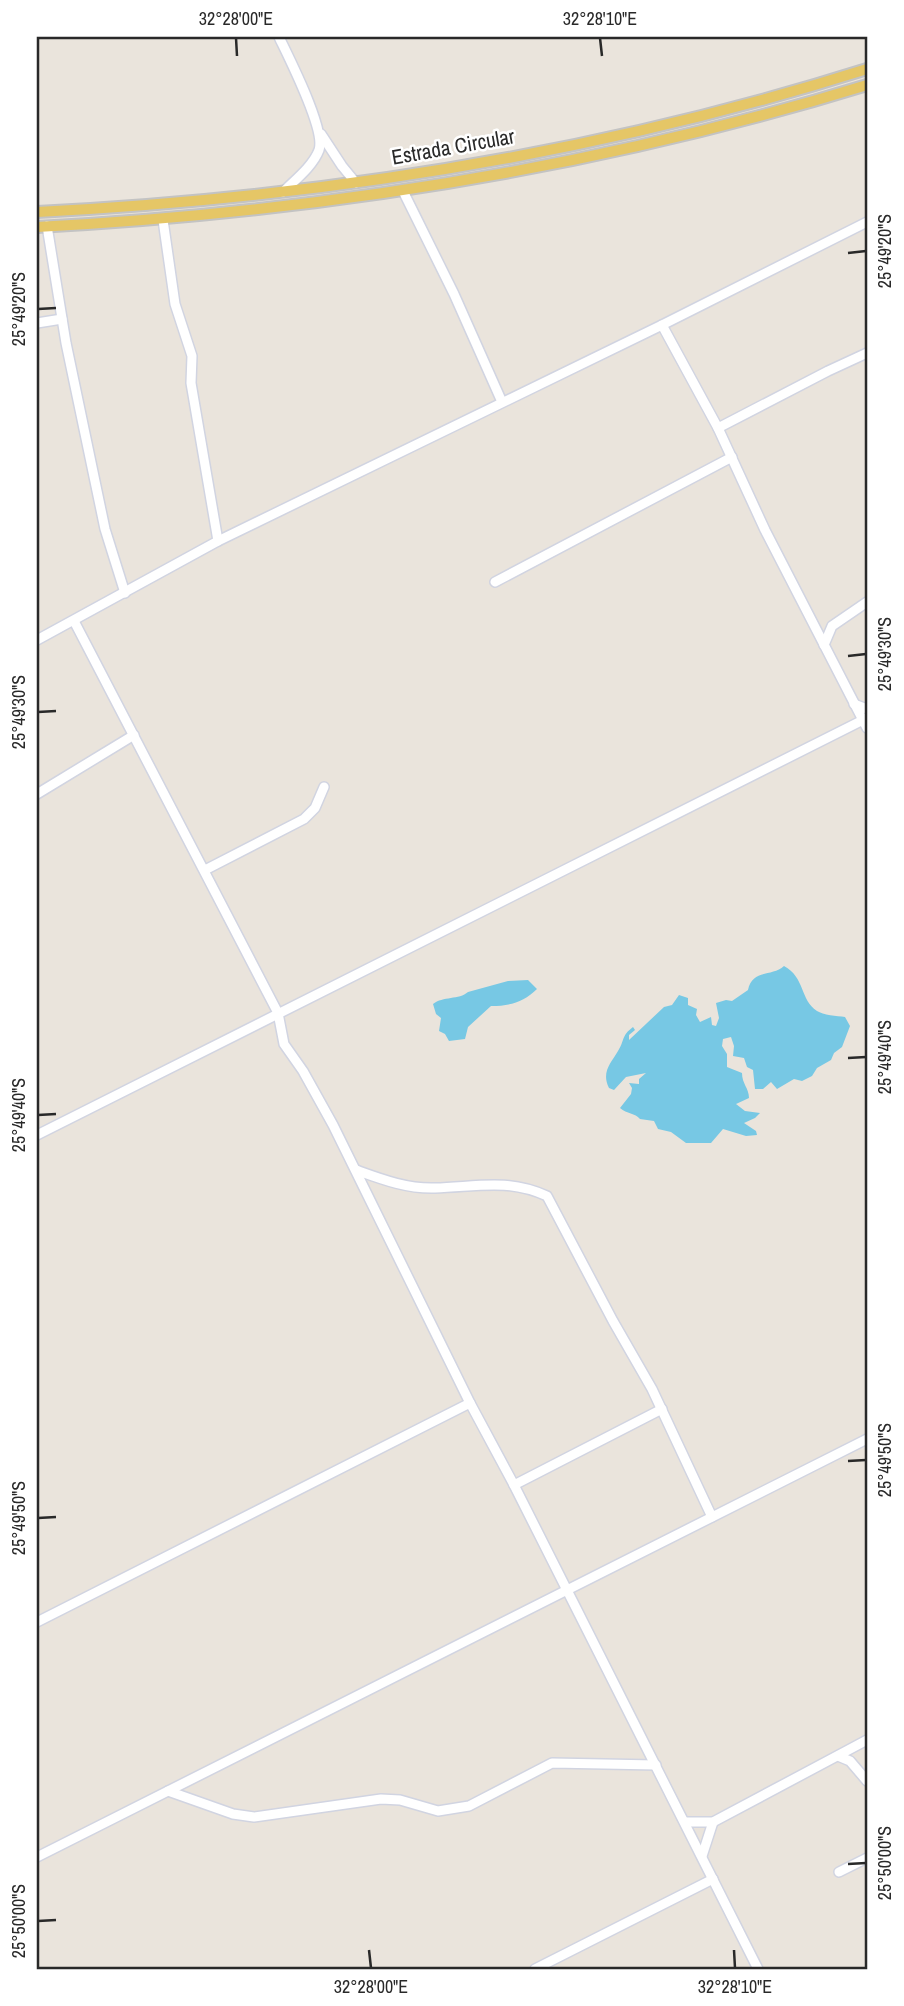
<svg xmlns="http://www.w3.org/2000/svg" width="904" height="2006" font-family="'Archivo Narrow',sans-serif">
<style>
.water{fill:#77c8e4}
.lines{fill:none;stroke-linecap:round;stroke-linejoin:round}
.minor-casing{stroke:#d1d4e1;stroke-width:12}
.major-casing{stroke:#c3c3c3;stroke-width:14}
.minor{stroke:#fff;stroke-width:9}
.major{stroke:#e5c666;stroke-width:10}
.ticks{fill:none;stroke:#292929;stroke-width:2.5}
.labels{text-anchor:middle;stroke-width:5;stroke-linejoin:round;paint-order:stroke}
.street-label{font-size:21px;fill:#292929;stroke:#fff}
.neatline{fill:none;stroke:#292929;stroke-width:2.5}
.ticks-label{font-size:18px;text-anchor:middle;fill:#292929}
</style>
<rect width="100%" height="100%" fill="#eae4dc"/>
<g class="water">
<path d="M 784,966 C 805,977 800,1000 817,1011 C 823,1015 837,1016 845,1017 L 850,1026 L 842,1047 L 834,1053 L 831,1060 L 817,1068 L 812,1076 L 802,1081 L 794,1079 L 777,1089 L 771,1082 L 763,1089 L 755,1089 L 753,1070 L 747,1067 L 744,1058 L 733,1056 L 734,1046 L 731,1037 L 723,1039 L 722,1046 L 727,1054 L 727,1067 L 742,1073 C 742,1084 749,1088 749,1098 L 736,1104 L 745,1111 L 760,1113 L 755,1118 L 744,1123 L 756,1131 L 757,1135 L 746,1136 L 723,1129 L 711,1143 L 686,1143 L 671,1132 L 658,1129 L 654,1121 L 640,1119 C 635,1113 627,1114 620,1108 L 631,1094 L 632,1088 L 629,1083 L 639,1084 L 639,1079 L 646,1073 L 626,1077 L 614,1090 L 609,1088 C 601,1072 611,1063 618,1051 C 625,1040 621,1036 633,1027 L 635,1030 L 629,1035 L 629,1040 L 664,1007 L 672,1005 L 679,995 L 688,998 L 688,1005 L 697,1009 L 696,1015 L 700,1022 L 711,1017 L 712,1025 L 716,1026 L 719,1018 L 716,1003 L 726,1000 L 732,1001 L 748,990 C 752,969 772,977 784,966 Z"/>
<path d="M 528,980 L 537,989 C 524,1002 510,1006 491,1006 L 468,1027 L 465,1039 L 449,1041 L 445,1034 L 439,1031 L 441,1018 L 436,1014 L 433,1004 C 443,996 459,1000 468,992 L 508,981 Z"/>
</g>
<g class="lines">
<g class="minor-casing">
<g id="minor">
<path d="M 279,37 C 289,58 326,130 319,150 C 313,166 295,180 283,192"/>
<path d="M 321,134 L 342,166 L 356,183"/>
<path d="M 403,191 L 454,294 L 502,402"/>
<path d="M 163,220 L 175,304 L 192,356 L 191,383 L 218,541"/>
<path d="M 47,226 L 66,343 L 105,529 L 125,593"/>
<path d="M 37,323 L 62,319"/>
<path d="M 662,325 L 718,428 L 765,530 L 867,728"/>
<path d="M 718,428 L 828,371 L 867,353"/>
<path d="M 495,582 L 732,457"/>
<path d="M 74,621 L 278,1013 L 284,1044 L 303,1071 L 333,1125 L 470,1403 L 514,1485 L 758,1969"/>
<path d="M 37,640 L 218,541 L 662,325 L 867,222"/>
<path d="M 824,645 L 832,626 L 867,602"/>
<path d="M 854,704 L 867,709"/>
<path d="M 37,794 L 134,735"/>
<path d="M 205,870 L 304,819 L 315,808 L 324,787"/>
<path d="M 37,1135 L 867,718"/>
<path d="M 356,1170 C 381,1179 407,1189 435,1188 C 476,1187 507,1178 547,1196 L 613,1321 L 652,1389 L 712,1517"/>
<path d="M 514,1485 L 662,1409"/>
<path d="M 37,1622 L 470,1403"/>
<path d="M 838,1756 L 850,1761 L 867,1781"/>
<path d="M 168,1791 L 233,1814 L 254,1817 L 381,1799 L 400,1800 L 438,1811 L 469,1806 L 552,1763 L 656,1765"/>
<path d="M 685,1822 L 713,1822 L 867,1740"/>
<path d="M 702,1856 L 713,1822"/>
<path d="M 37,1857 L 867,1439"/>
<path d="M 839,1872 L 867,1858"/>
<path d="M 535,1969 L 713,1879"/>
</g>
</g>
<g class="major-casing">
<g id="major">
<path d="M 37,212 C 318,198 598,154 867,69"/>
<path d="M 37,227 C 318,212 598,168 867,85"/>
</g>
</g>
<use href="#minor" class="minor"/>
<use href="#major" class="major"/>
</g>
<path class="ticks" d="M 236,38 L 237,56M 600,38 L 602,56M 848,253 L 866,251M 38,309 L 56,308M 848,656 L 866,654M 38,712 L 56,711M 848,1058 L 866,1057M 38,1115 L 56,1114M 848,1461 L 866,1460M 38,1518 L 56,1517M 848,1864 L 866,1863M 38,1921 L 56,1920M 369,1950 L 371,1968M 734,1950 L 735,1968"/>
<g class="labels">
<g class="street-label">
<text transform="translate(453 147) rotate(-10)" y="7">Estrada Circular</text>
</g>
</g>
<rect width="904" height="2006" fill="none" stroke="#ffffff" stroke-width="77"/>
<rect x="38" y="38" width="828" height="1930" class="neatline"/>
<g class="ticks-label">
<text x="236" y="25">32°28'00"E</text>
<text x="600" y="25">32°28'10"E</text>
<text transform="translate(885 251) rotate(-90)" y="6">25°49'20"S</text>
<text transform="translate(19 309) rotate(-90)" y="6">25°49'20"S</text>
<text transform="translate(885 654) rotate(-90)" y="6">25°49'30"S</text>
<text transform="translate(19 712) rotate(-90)" y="6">25°49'30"S</text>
<text transform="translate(885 1057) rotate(-90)" y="6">25°49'40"S</text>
<text transform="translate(19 1115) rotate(-90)" y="6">25°49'40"S</text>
<text transform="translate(885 1460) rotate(-90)" y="6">25°49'50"S</text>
<text transform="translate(19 1518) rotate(-90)" y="6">25°49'50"S</text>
<text transform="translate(885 1863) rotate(-90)" y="6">25°50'00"S</text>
<text transform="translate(19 1921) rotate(-90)" y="6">25°50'00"S</text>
<text x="371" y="1993">32°28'00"E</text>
<text x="735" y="1993">32°28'10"E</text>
</g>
</svg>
